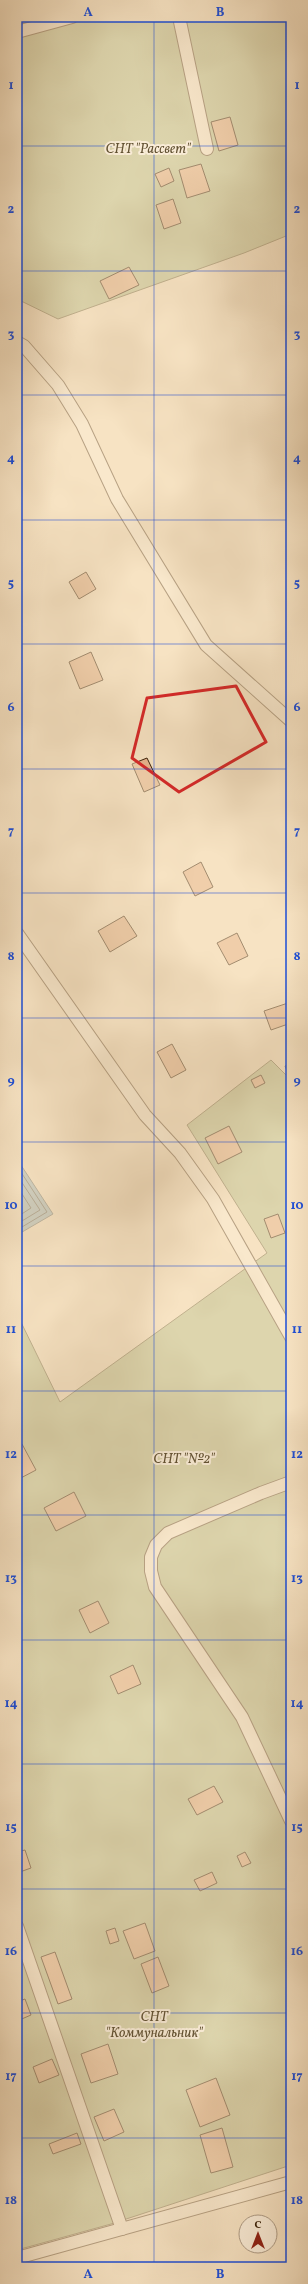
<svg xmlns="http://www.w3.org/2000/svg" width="308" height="2284" font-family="Vollkorn,serif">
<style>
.green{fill:#bdc393;stroke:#7c724e}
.water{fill:#a4bbbf;stroke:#7a7e77}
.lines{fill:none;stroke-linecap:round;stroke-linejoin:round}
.shore{stroke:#706e64;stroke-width:1}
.building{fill:#e6b38d;stroke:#3b220a}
.lane-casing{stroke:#6a5238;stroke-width:14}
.lane{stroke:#faedd8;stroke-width:12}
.marked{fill:none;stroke:#d62828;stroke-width:3;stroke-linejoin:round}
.grid{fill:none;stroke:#1d4ed8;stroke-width:1;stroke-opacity:0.55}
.labels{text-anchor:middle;stroke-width:4;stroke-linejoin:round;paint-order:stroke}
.park-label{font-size:14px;font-style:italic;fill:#625233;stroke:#faedd8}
.neatline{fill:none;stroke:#1d4ed8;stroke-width:1.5}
.grid-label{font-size:13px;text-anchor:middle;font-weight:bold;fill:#1d4ed8}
</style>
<rect width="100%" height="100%" fill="#f7e3c3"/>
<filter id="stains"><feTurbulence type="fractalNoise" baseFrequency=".005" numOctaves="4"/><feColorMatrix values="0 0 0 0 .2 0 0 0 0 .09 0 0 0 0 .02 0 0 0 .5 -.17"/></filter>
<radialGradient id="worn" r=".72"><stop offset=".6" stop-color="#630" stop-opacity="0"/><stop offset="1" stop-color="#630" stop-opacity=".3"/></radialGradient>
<g class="green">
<path d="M 17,17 L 291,17 L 291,234 L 244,253 L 58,319 L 17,299 Z"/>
<path d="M 271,1060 L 291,1080 L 291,2165 L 111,2224 L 17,2250 L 17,1314 L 60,1402 L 267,1253 L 187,1125 Z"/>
</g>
<path class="water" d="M 17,1159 L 53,1214 L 17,1235 Z"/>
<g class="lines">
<g class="shore">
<path d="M 17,1166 L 47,1212 L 17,1230"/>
<path d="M 17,1175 L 40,1210 L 17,1224"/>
<path d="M 17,1186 L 31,1208 L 17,1217"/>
</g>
</g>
<g class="building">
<path d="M 230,117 L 238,145 L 219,151 L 211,122 Z"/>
<path d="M 201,164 L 210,191 L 187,198 L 179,170 Z"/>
<path d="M 169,168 L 174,181 L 161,187 L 155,174 Z"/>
<path d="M 173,199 L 181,223 L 164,229 L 156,205 Z"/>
<path d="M 129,267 L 139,285 L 109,299 L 100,281 Z"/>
<path d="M 86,572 L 96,589 L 79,599 L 69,582 Z"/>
<path d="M 91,652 L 103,680 L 80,689 L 69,662 Z"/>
<path d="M 147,758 L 160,785 L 144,792 L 132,764 Z"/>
<path d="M 201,862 L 213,887 L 195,896 L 183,872 Z"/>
<path d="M 124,916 L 137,936 L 110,952 L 98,931 Z"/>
<path d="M 237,933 L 248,956 L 229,965 L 217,943 Z"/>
<path d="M 291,1002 L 291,1023 L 271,1030 L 264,1011 Z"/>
<path d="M 172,1044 L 186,1070 L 171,1078 L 157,1052 Z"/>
<path d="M 291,1064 L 291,1081 L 285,1066 Z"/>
<path d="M 261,1075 L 265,1083 L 255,1088 L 251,1080 Z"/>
<path d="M 229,1126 L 242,1152 L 218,1164 L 205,1138 Z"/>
<path d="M 278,1214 L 285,1233 L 271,1238 L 264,1219 Z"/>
<path d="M 22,1444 L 36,1470 L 17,1480 L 17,1447 Z"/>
<path d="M 74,1492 L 86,1516 L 56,1531 L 44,1508 Z"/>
<path d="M 98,1601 L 109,1623 L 90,1633 L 79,1610 Z"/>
<path d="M 133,1665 L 141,1684 L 118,1694 L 110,1676 Z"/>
<path d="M 214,1786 L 223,1802 L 197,1815 L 188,1799 Z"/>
<path d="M 25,1850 L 31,1868 L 17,1873 L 17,1852 Z"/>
<path d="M 245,1852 L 251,1863 L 242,1867 L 237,1856 Z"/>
<path d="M 212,1872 L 217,1883 L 200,1891 L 194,1880 Z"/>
<path d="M 145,1923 L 155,1951 L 134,1959 L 123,1931 Z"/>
<path d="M 115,1928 L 119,1941 L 110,1944 L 106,1931 Z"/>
<path d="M 55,1952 L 72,1999 L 58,2004 L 41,1957 Z"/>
<path d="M 158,1957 L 169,1986 L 152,1993 L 141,1964 Z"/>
<path d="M 25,1999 L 31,2015 L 17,2021 L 17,2002 Z"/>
<path d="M 108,2044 L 118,2074 L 91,2083 L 81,2054 Z"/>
<path d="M 52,2059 L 59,2075 L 39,2083 L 33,2067 Z"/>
<path d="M 216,2078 L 230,2115 L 200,2127 L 186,2090 Z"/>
<path d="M 114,2109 L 124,2132 L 104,2141 L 94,2117 Z"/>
<path d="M 222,2128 L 233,2167 L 211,2173 L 200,2135 Z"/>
<path d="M 77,2133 L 81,2144 L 53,2154 L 49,2144 Z"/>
</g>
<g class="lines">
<g class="lane-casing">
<g id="lane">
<path d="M 179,17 L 207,149"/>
<path d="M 17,32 L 72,17"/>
<path d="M 17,342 L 24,346 L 58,385 L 82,424 L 117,499 L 206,645 L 291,721"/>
<path d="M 17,933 L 145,1115 L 180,1153 L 213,1199 L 291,1337"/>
<path d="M 291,1482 L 261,1493 L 168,1533 L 156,1545 L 151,1557 L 151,1571 L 155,1587 L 242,1717 L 291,1821"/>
<path d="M 17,1926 L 122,2229"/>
<path d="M 17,2258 L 291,2182"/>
</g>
</g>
<use href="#lane" class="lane"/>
</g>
<path d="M0 0H308V2284H0ZM 236,686 L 266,742 L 179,792 L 132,758 L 147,698 Z" fill="#f7e3c3" fill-opacity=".55" fill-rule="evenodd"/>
<path class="marked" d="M 236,686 L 266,742 L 179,792 L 132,758 L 147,698 Z"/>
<path class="grid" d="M 154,17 L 154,2267M 17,146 L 291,146M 17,271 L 291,271M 17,395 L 291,395M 17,520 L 291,520M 17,644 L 291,644M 17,769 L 291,769M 17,893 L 291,893M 17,1018 L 291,1018M 17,1142 L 291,1142M 17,1266 L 291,1266M 17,1391 L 291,1391M 17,1515 L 291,1515M 17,1640 L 291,1640M 17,1764 L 291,1764M 17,1889 L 291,1889M 17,2013 L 291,2013M 17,2138 L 291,2138"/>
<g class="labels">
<g class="park-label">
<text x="148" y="153">СНТ "Рассвет"</text>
<text x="184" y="1463">СНТ "№2"</text>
<text x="154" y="2021">СНТ<tspan x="154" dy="16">"Коммунальник"</tspan></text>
</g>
</g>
<rect width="308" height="2284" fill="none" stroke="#f7e3c3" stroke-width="44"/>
<g transform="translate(258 2234)"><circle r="19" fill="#faedd8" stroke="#ae9c86"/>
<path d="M0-3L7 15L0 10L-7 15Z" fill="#8f2418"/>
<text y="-6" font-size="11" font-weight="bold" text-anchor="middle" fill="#3b220a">С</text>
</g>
<rect x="22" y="22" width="264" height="2240" class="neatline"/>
<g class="grid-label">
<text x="88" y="16">A</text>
<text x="220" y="16">B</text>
<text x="11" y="89">1</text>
<text x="297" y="89">1</text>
<text x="11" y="213">2</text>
<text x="297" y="213">2</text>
<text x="11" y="338">3</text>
<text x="297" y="338">3</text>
<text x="11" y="462">4</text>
<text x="297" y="462">4</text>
<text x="11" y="587">5</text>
<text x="297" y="587">5</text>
<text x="11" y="711">6</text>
<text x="297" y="711">6</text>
<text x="11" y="835">7</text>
<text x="297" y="835">7</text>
<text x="11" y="960">8</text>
<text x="297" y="960">8</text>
<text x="11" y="1084">9</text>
<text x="297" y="1084">9</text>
<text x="11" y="1209">10</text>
<text x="297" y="1209">10</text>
<text x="11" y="1333">11</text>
<text x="297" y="1333">11</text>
<text x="11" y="1458">12</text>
<text x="297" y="1458">12</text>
<text x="11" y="1582">13</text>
<text x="297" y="1582">13</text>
<text x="11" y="1707">14</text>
<text x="297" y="1707">14</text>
<text x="11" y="1831">15</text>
<text x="297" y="1831">15</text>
<text x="11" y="1955">16</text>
<text x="297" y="1955">16</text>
<text x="11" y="2080">17</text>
<text x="297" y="2080">17</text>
<text x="11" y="2204">18</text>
<text x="297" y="2204">18</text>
<text x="88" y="2278">A</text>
<text x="220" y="2278">B</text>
</g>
<rect width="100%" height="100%" filter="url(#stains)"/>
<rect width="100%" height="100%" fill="url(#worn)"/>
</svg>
